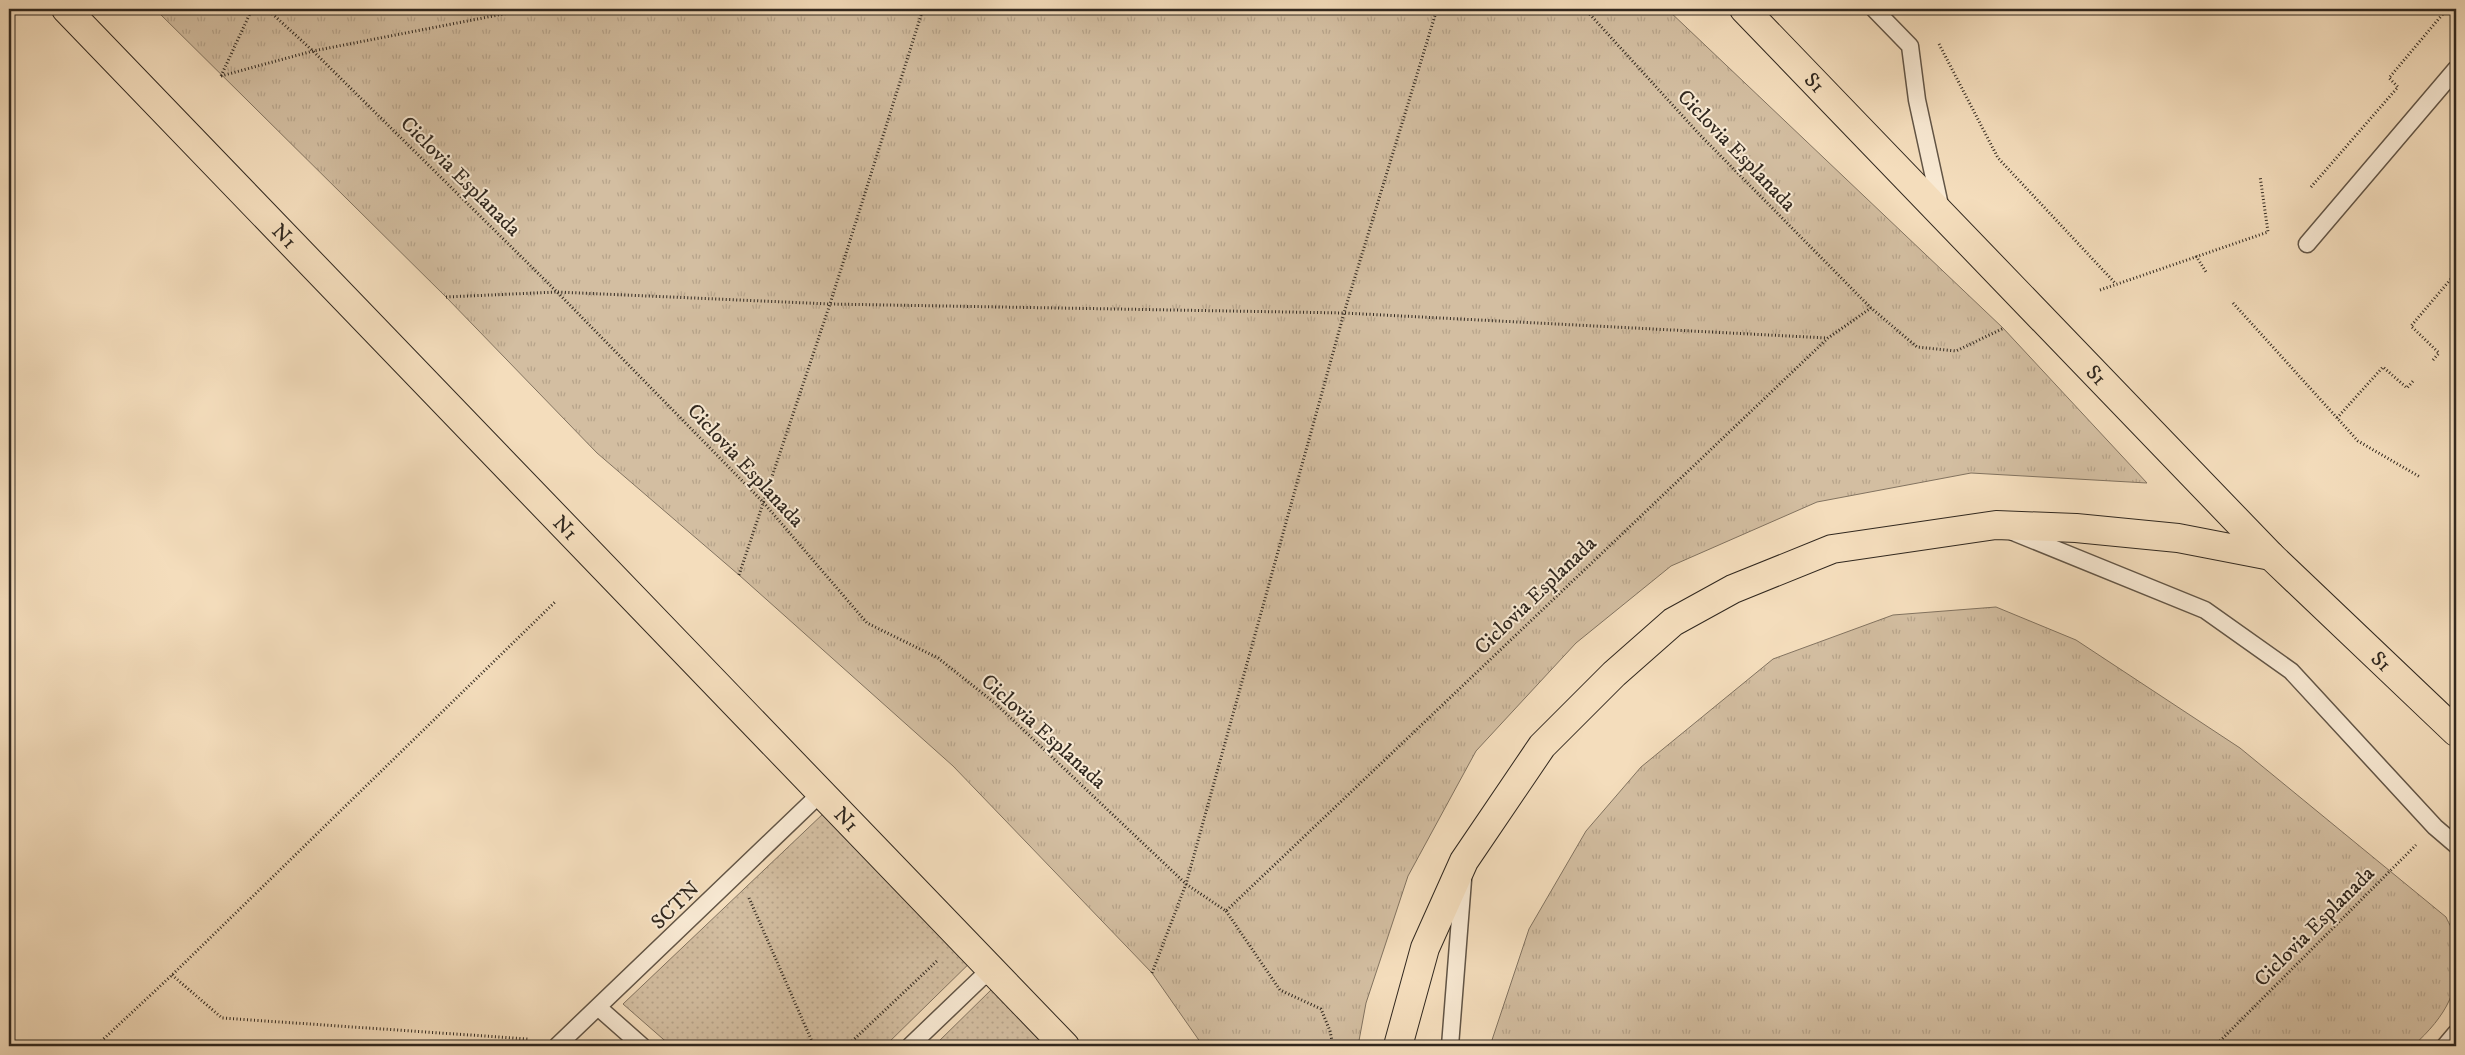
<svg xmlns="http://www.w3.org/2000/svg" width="2465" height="1055" font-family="'IM FELL DW Pica',serif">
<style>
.grass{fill:url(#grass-tufts);stroke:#827360}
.park{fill:url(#park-dots);stroke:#827360}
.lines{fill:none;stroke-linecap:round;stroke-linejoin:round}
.lane-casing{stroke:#625546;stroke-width:19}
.highway-casing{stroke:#31281f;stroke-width:30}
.path{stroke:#31281f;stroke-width:3;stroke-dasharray:1 2.5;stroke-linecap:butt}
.lane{stroke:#f8e9d3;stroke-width:16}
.highway{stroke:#f4ddbc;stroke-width:28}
.labels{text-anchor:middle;stroke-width:4;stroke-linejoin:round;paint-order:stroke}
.street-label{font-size:21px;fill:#31281f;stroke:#f8e9d3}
</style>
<defs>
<pattern id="grass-tufts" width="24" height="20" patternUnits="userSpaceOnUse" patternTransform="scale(1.25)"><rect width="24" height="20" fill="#d3bea1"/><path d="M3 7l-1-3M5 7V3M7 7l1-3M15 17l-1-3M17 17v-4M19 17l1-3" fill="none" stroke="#b6a38a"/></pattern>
<pattern id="park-dots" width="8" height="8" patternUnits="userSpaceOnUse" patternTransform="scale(1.25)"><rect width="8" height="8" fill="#d3bea1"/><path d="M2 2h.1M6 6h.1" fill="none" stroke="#b6a38a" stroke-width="1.8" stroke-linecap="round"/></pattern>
</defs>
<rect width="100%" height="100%" fill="#f4ddbc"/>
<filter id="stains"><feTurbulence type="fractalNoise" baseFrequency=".004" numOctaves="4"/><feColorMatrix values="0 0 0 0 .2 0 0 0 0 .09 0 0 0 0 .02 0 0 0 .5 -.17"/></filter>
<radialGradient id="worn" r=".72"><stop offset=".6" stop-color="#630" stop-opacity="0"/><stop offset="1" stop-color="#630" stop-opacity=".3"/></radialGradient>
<g class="grass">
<path d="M 155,9 L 1667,9 L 2003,328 L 2147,483 L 1971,473 L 1817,502 L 1671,566 L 1576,643 L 1476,751 L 1408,876 L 1366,1003 L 1358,1046 L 1203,1046 L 1152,973 L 953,766 L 739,575 L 597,453 L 446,297 Z"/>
<path d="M 1996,607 L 2076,640 L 2240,748 L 2446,917 C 2449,924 2455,933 2456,941 C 2463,988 2446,1016 2413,1046 L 1490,1046 L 1529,929 L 1586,831 L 1641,767 L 1773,659 L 1893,615 Z"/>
</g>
<g class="park">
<path d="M 825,812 L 983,950 L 885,1046 L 671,1046 L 623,1004 Z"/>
<path d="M 994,987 L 1061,1046 L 934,1046 Z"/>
</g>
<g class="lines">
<g class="lane-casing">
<g id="lane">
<path d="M 1874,9 L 1910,46 L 1917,100 L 1941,210"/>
<path d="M 2307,244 L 2456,69"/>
<path d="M 2013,532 L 2205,610 L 2291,671 L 2435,827 L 2456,845"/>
<path d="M 599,1008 L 642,1046"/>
<path d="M 557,1046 L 821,793"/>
<path d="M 910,1046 L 981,978 L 994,973"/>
<path d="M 1450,1046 L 1463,880"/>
<path d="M 2445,1046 L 2456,1033"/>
</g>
</g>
<g class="highway-casing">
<g id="highway">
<path id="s1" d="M 66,9 L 1065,1046"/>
<path id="s2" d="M 1744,9 L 2271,556 L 2456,732"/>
<path d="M 1398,1046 L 1425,948 L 1464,861 L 1542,746 L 1614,674 L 1673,622 L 1733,589 L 1832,549 L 1996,525 L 2076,528 L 2178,538 L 2271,556"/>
</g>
</g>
<g class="path">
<path d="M 267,9 L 313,51 L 557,292 L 763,502 L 867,623 L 938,658 L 996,704 L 1186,884 L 1226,911 L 1828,338 L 1871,308"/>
<path d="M 1585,9 L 1700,135 L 1871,308 L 1917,347 L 1956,351 L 2004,328"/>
<path d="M 1939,44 L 1998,158 L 2116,284"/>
<path d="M 221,76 L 313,51 L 529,9"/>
<path d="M 221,76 L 252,9"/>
<path d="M 2311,187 L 2398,87 L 2389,78 L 2447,9"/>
<path d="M 2196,256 L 2206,272"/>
<path d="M 2100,290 L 2268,232 L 2260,176"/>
<path d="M 446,297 L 557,292 L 830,304 L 1344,313 L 1827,338"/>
<path d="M 2233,303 L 2358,441 L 2420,477"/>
<path d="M 2433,360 L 2439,353 L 2411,326 L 2456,273"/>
<path d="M 2337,418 L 2383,367 L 2407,388 L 2414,380"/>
<path d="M 739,575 L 830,304 L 923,9"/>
<path d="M 749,898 L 814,1046"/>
<path d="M 1226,911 L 1280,990 L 1321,1009 L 1330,1031 L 1333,1046"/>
<path d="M 1152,973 L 1186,884 L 1344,313 L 1437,9"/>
<path d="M 172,975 L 222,1018 L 528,1039"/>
<path d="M 96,1046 L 172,975 L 556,601"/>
<path d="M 847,1046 L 938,960"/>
<path d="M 2215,1046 L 2416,845"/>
</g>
<use href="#lane" class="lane"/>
<use href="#highway" class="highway"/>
</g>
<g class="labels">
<g class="street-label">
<text dy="7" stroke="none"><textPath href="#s2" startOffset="102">S1</textPath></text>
<text transform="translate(1737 150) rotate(46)" y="7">Ciclovia Esplanada</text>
<text transform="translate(461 176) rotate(45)" y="7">Ciclovia Esplanada</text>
<text dy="7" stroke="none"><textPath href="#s1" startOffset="315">N1</textPath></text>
<text dy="7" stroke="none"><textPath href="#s2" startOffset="508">S1</textPath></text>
<text transform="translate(746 465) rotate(47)" y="7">Ciclovia Esplanada</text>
<text dy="7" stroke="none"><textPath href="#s1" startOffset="720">N1</textPath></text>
<text transform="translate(1535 595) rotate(-44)" y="7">Ciclovia Esplanada</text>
<text dy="7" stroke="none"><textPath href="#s2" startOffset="912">S1</textPath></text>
<text transform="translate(1044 731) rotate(42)" y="7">Ciclovia Esplanada</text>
<text dy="7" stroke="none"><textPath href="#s1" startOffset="1125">N1</textPath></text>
<text transform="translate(675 905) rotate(-44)" y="7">SCTN</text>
<text transform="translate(2314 926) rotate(-45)" y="7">Ciclovia Esplanada</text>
</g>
</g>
<rect width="2465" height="1055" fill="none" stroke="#f4ddbc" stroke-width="30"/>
<rect x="10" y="10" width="2445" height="1035" fill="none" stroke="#31281f" stroke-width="2.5"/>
<rect x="15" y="15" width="2435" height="1025" fill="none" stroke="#31281f"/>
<rect width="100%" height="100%" filter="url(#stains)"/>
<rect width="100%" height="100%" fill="url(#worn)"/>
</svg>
